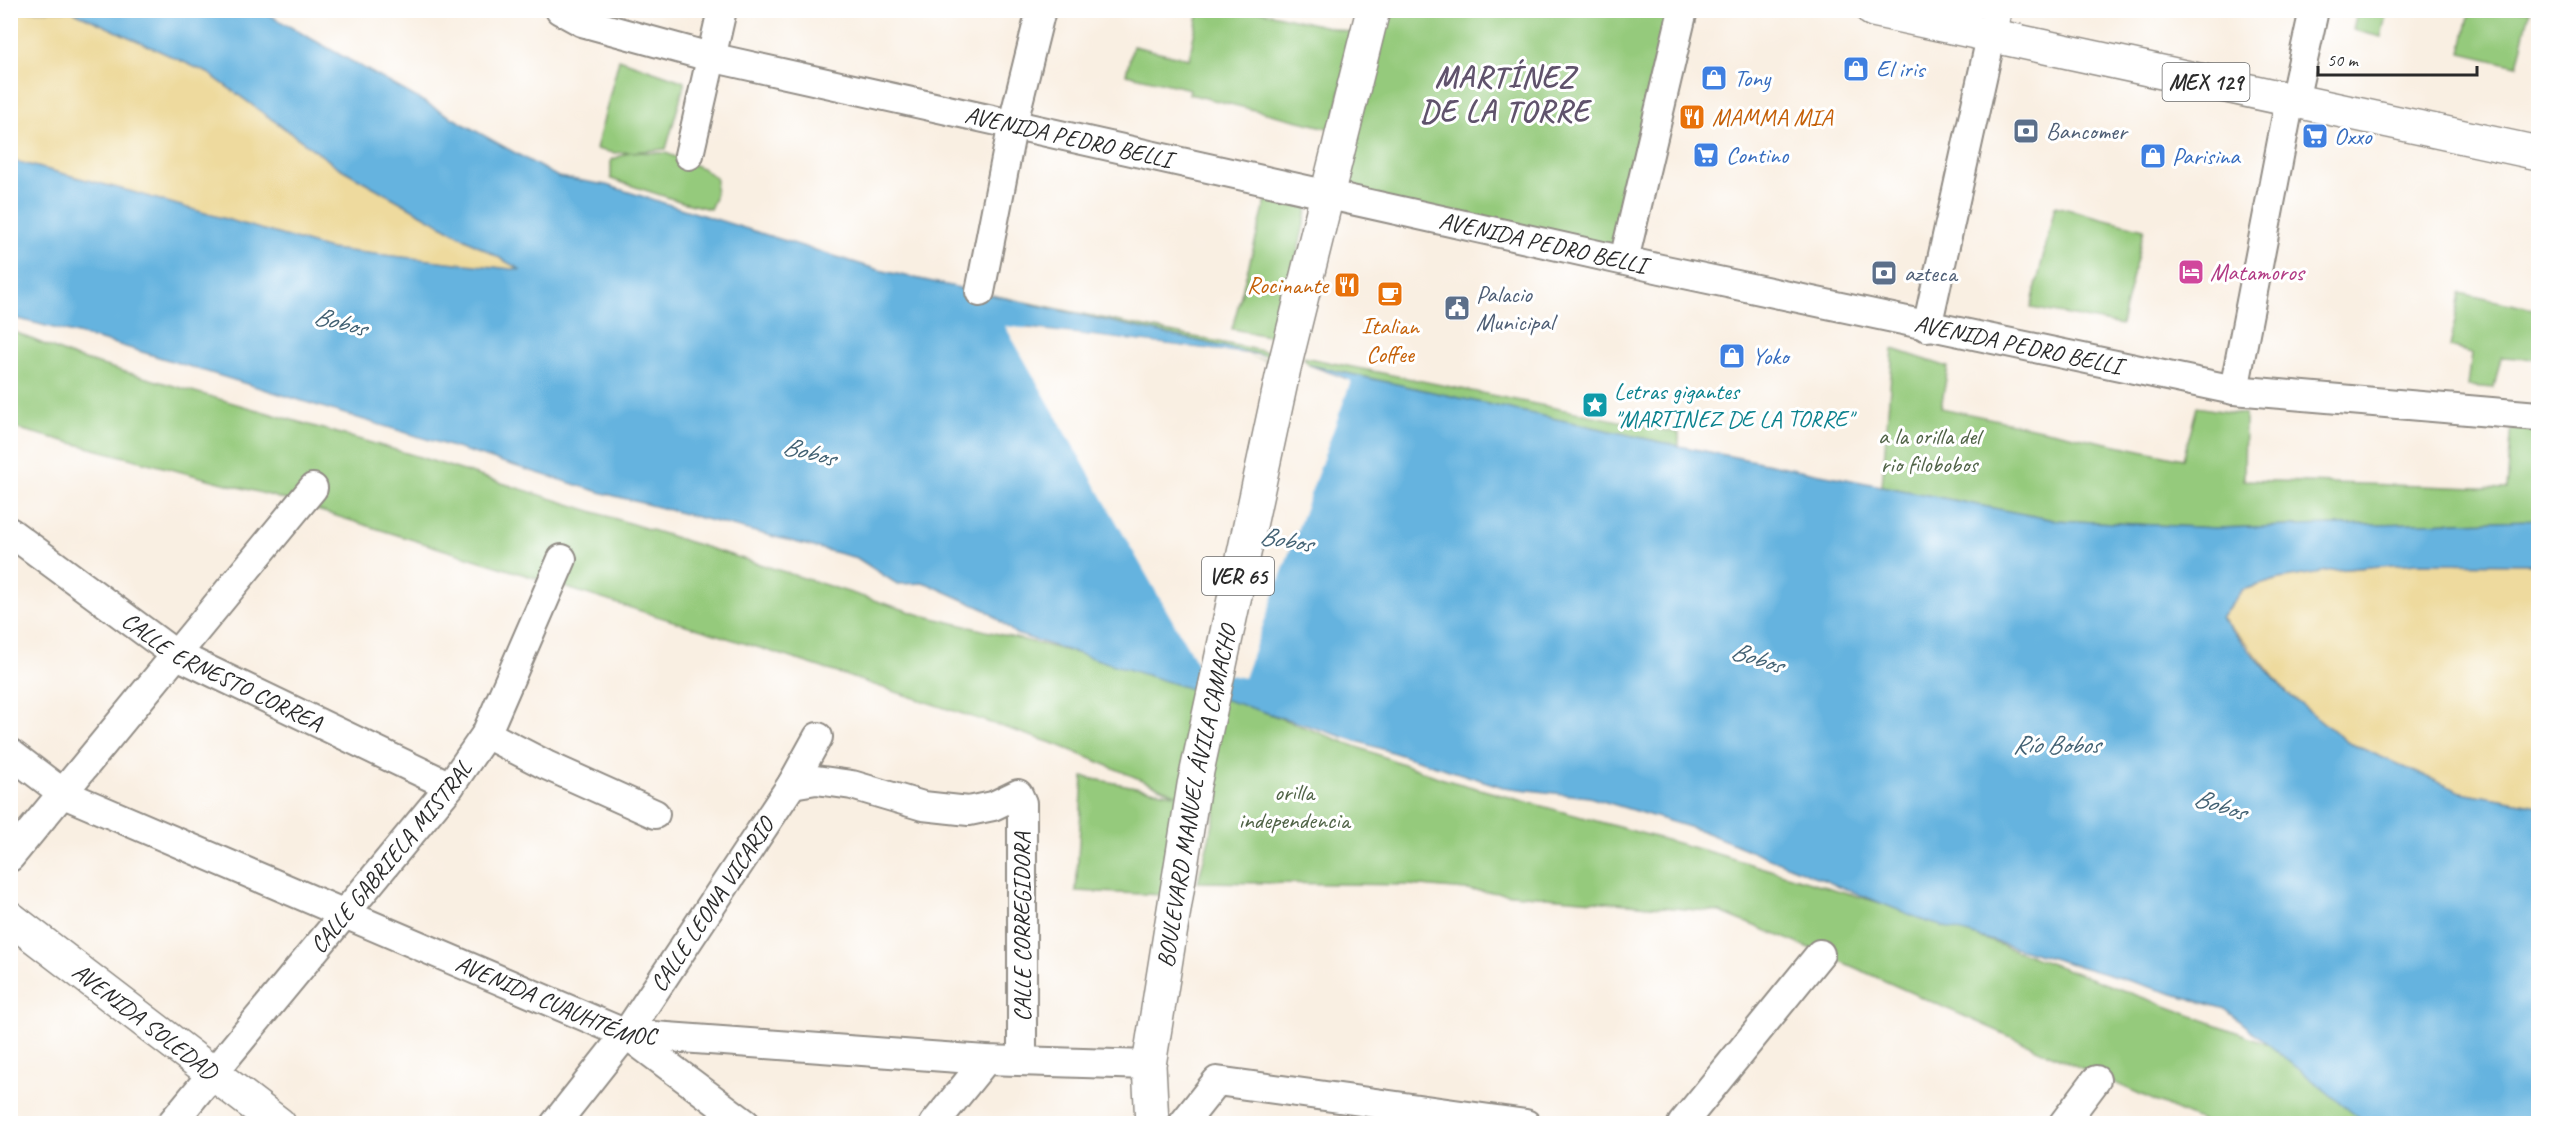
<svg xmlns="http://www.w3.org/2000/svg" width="2549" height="1134" font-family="Caveat,sans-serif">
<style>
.green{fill:#95ca7b;stroke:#607a53;stroke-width:1.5}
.sand{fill:#eeda9e;stroke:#8c8264;stroke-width:1.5}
.water{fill:#65b3df;stroke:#486f85;stroke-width:1.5}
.pier{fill:#f9efe2}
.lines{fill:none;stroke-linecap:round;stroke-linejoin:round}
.minor-casing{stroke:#928d86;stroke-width:32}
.major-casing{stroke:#928d86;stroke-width:36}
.minor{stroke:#fff;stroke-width:28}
.major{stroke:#fff;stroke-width:33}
.labels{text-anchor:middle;stroke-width:6;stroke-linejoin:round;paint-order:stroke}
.shield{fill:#fff;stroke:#6b6b6b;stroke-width:1.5}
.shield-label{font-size:22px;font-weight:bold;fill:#2b2b2b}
.shop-label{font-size:24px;fill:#366cbe;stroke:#fff;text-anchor:start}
.food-label{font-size:24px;fill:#c56008;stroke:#fff;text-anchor:start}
.service-label{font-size:24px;fill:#4e5e75;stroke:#fff;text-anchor:start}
.street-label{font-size:24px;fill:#2b2b2b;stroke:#fff}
.hotel-label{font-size:24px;fill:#b23c85;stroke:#fff;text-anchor:start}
.culture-label{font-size:24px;fill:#0d838f;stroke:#fff;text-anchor:start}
.park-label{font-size:24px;fill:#506347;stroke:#fff}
.water-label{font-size:26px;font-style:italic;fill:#426173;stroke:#fff}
.district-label{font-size:30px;font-weight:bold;letter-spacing:1.5px;fill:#60536c;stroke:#fff}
</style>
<rect width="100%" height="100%" fill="#fff"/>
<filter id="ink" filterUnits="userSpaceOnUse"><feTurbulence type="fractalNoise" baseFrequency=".0167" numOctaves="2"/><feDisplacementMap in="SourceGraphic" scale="12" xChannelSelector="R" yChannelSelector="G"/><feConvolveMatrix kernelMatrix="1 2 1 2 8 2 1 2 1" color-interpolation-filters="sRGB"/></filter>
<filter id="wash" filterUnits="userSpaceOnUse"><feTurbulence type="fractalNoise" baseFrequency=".008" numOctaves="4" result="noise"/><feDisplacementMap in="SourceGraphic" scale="24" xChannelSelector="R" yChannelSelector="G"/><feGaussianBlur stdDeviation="1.35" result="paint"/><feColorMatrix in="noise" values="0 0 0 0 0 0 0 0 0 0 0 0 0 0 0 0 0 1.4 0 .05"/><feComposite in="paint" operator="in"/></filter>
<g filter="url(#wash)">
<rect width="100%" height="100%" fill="#f9efe2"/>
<g class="green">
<path d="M 1199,11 L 1259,11 L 1354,33 L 1332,129 L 1189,94 L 1190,89 L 1126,74 L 1133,46 L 1189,59 Z"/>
<path d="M 1380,11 L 1678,11 L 1624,260 L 1340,196 Z"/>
<path d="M 2357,11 L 2387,11 L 2381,37 L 2353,30 Z"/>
<path d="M 2470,11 L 2530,11 L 2517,66 L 2461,53 Z"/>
<path d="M 619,59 L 685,82 L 666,149 L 631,152 L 666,153 L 702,168 L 716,178 L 715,198 L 710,209 L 682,202 L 611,179 L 611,160 L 630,152 L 614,153 L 596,149 Z"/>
<path d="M 1267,197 L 1308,207 L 1278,338 L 1232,329 Z"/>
<path d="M 2055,206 L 2144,229 L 2121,325 L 2031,308 Z"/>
<path d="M 981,293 L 1273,353 L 1271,361 Z"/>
<path d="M 2460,293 L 2538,310 L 2536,359 L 2501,357 L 2494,388 L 2468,386 L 2472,353 L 2450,347 Z"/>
<path d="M 10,330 L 74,357 L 413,455 L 921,615 L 1162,674 L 1443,779 L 1717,854 L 1914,913 L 2407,1095 L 2409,1123 L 2205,1123 L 1824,954 L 1720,912 L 1409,885 L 1198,882 L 1216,812 L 1182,797 L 1164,895 L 1076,891 L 1083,777 L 1178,795 L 1058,745 L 798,660 L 269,495 L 11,427 Z"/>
<path d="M 1893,349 L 1948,367 L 1941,408 L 2183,459 L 2197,407 L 2245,415 L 2244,480 L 2507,489 L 2512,423 L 2538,424 L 2538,520 L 2215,528 L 2054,520 L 1882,486 Z"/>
<path d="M 1303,357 L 1679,433 L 1679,446 L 1309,365 Z"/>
</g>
<g class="sand">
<path d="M 10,11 L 72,11 L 208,73 L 338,167 L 523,271 L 329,249 L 129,191 L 11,160 Z"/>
<path d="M 2417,563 L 2538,564 L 2538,806 L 2461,792 L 2347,742 L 2287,693 L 2247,644 L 2221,618 L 2242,590 L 2301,573 Z"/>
</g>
<path class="water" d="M 72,11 L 262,11 L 558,177 L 606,185 L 879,270 L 1265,356 L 1026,328 L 1347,379 L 1309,365 L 1679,446 L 2054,520 L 2215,528 L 2538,520 L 2538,564 L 2417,563 L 2333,570 L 2279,579 L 2242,590 L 2221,618 L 2287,693 L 2347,742 L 2461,792 L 2538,806 L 2538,1123 L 2365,1123 L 2225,1009 L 1928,922 L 1702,831 L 1589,797 L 1503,787 L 1016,634 L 986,610 L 926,583 L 897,584 L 857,558 L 603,493 L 116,344 L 11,317 L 10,160 L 129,191 L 329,249 L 521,270 L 338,167 L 208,73 Z"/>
<path class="pier" d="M 1005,326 L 1265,356 L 1268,356 L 1265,359 L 1144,345 L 1321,373 L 1308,368 L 1306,365 L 1351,381 L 1244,678 L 1200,669 Z"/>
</g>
<g filter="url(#ink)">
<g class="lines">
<g class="minor-casing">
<g id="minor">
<path id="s1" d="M 560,10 L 582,22 L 710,57 L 1661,269 L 2234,390 L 2538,416"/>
<path d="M 689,155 L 722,10"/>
<path d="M 1624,260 L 1683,10"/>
<path d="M 980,292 L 1013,123 L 1041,10"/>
<path d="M 1927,327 L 1997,10"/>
<path d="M 2234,390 L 2287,115 L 2294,101 L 2314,10"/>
<path id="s2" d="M 10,532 L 175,654 L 450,786"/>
<path d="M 486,734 L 546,765 L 655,814"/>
<path id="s3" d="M 10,753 L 64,794 L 626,1034 L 986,1060 L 1149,1065"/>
<path d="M 792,784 L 816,780 L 852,785 L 923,806 L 969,811 L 993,806 L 1018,794 L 1022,803 L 1022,1060"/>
<path d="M 10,857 L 313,488"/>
<path d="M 626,1034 L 746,1124"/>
<path id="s4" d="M 171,1124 L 450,786 L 486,734 L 562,559"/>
<path id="s5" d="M 555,1124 L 626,1034 L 792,784 L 818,737"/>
<path d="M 934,1124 L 986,1060"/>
<path d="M 1183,1124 L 1217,1081 L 1526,1124"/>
<path d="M 1682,1124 L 1820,954"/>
<path d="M 2063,1124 L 2096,1080"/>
</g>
</g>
<g class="major-casing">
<g id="major">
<path d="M 1873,10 L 2538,153"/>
<path id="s6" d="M 10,918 L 279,1124"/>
<path id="s7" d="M 1152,1124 L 1149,1065 L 1194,785 L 1284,368 L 1373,10"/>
</g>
</g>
<use href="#minor" class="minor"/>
<use href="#major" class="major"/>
</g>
</g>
<defs>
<g id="shop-square" transform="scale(1.35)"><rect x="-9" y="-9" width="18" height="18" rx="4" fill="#3f7fe0" stroke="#fff"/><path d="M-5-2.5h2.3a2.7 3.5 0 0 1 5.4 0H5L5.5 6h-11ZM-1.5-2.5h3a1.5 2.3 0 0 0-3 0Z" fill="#fff"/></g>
<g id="restaurant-square" transform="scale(1.35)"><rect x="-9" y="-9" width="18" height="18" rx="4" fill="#e8710a" stroke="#fff"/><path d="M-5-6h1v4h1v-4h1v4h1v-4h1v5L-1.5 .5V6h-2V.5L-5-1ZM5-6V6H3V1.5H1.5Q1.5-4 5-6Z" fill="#fff"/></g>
<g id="bank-square" transform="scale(1.35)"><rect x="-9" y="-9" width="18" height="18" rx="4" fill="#5c6f8a" stroke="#fff"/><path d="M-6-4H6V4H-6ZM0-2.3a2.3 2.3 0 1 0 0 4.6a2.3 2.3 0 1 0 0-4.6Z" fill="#fff"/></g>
<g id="supermarket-square" transform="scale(1.35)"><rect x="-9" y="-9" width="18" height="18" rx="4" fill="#3f7fe0" stroke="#fff"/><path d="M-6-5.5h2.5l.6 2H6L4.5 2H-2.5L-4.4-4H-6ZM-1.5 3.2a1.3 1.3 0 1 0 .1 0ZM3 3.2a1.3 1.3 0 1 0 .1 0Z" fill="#fff"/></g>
<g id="hotel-square" transform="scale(1.35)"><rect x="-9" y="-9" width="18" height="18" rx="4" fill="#d1479c" stroke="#fff"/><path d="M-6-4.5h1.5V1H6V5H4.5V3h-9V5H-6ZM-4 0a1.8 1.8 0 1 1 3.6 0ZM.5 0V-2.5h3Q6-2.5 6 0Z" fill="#fff"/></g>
<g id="cafe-square" transform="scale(1.35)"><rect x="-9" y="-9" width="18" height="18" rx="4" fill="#e8710a" stroke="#fff"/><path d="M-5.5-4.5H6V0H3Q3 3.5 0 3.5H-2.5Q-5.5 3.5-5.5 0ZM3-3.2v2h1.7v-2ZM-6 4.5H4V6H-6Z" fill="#fff"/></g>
<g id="civic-square" transform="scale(1.35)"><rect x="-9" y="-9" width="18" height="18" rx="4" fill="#5c6f8a" stroke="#fff"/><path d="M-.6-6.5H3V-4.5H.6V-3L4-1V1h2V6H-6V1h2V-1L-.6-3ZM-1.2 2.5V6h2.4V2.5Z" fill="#fff"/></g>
<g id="sight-square" transform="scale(1.35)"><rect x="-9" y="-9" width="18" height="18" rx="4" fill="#0f9aa8" stroke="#fff"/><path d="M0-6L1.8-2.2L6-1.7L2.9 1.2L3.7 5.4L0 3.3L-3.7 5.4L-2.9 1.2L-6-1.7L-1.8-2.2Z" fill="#fff"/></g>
</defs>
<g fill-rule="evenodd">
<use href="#shop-square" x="1856" y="69"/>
<use href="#shop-square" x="1714" y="78"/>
<use href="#restaurant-square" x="1692" y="117"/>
<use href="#bank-square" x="2026" y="131"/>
<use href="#supermarket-square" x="2315" y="136"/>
<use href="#supermarket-square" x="1706" y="155"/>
<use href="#shop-square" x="2153" y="156"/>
<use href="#hotel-square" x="2191" y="272"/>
<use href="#bank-square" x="1884" y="273"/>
<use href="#restaurant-square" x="1347" y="285"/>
<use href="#cafe-square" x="1390" y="294"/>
<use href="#civic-square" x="1457" y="308"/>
<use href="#shop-square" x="1732" y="356"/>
<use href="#sight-square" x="1595" y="405"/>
</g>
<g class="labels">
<g class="shield">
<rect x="2162.5" y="63" width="87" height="38" rx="4.5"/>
<rect x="1202" y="557" width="72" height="38" rx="4.5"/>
</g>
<g class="shield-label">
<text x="2206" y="90">MEX 129</text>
<text x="1238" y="584">VER 65</text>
</g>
<g class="shop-label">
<text x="1876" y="77">El iris</text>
<text x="1734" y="86">Tony</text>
<text x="2334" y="144">Oxxo</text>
<text x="1726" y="163">Contino</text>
<text x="2172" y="164">Parisina</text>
<text x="1752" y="364">Yoko</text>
</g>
<g class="food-label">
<text x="1712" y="125">MAMMA MIA</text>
<text x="1328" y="293" text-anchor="end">Rocinante</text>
<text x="1390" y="334" text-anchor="middle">Italian<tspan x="1390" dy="28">Coffee</tspan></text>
</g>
<g class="service-label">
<text x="2046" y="139">Bancomer</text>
<text x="1904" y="281">azteca</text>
<text x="1476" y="302">Palacio<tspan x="1476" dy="28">Municipal</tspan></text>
</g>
<g class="street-label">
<text dy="8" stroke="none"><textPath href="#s1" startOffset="525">AVENIDA PEDRO BELLI</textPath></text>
<text dy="8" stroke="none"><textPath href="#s1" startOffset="1011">AVENIDA PEDRO BELLI</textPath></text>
<text dy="8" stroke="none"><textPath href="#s1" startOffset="1497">AVENIDA PEDRO BELLI</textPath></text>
<text dy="8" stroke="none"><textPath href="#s2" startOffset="255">CALLE ERNESTO CORREA</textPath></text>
<text dy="8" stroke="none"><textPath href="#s7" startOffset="332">BOULEVARD MANUEL ÁVILA CAMACHO</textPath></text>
<text dy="8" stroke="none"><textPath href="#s4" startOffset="346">CALLE GABRIELA MISTRAL</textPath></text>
<text dy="8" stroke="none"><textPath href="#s5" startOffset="270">CALLE LEONA VICARIO</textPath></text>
<text transform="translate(1022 927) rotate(-90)" y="8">CALLE CORREGIDORA</text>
<text dy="8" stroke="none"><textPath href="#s3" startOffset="602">AVENIDA CUAUHTÉMOC</textPath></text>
<text dy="8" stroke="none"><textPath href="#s6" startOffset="170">AVENIDA SOLEDAD</textPath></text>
</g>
<g class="hotel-label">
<text x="2210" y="280">Matamoros</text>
</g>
<g class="culture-label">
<text x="1614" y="399">Letras gigantes<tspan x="1614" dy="28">"MARTINEZ DE LA TORRE"</tspan></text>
</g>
<g class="park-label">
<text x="1929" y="444">a la orilla del<tspan x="1929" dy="28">rio filobobos</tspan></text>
<text x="1294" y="800">orilla<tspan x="1294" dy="28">independencia</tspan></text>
</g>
<g class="water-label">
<text transform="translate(340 321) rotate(15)" y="9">Bobos</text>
<text transform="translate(809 451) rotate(15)" y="9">Bobos</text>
<text transform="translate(1286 539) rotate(10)" y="9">Bobos</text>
<text transform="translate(1757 657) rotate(18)" y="9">Bobos</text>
<text x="2056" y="753">Río Bobos</text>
<text transform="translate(2220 804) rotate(18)" y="9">Bobos</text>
</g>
<g class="district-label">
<text x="1505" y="87">MARTÍNEZ<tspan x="1505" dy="34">DE LA TORRE</tspan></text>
</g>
</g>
<rect width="2549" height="1134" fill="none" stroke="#fff" stroke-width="36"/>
<path d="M2318 66v9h159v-9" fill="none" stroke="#2b2b2b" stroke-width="3"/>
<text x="2327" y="66" font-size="18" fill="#2b2b2b" stroke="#ffffff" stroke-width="4.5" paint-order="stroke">50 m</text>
</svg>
